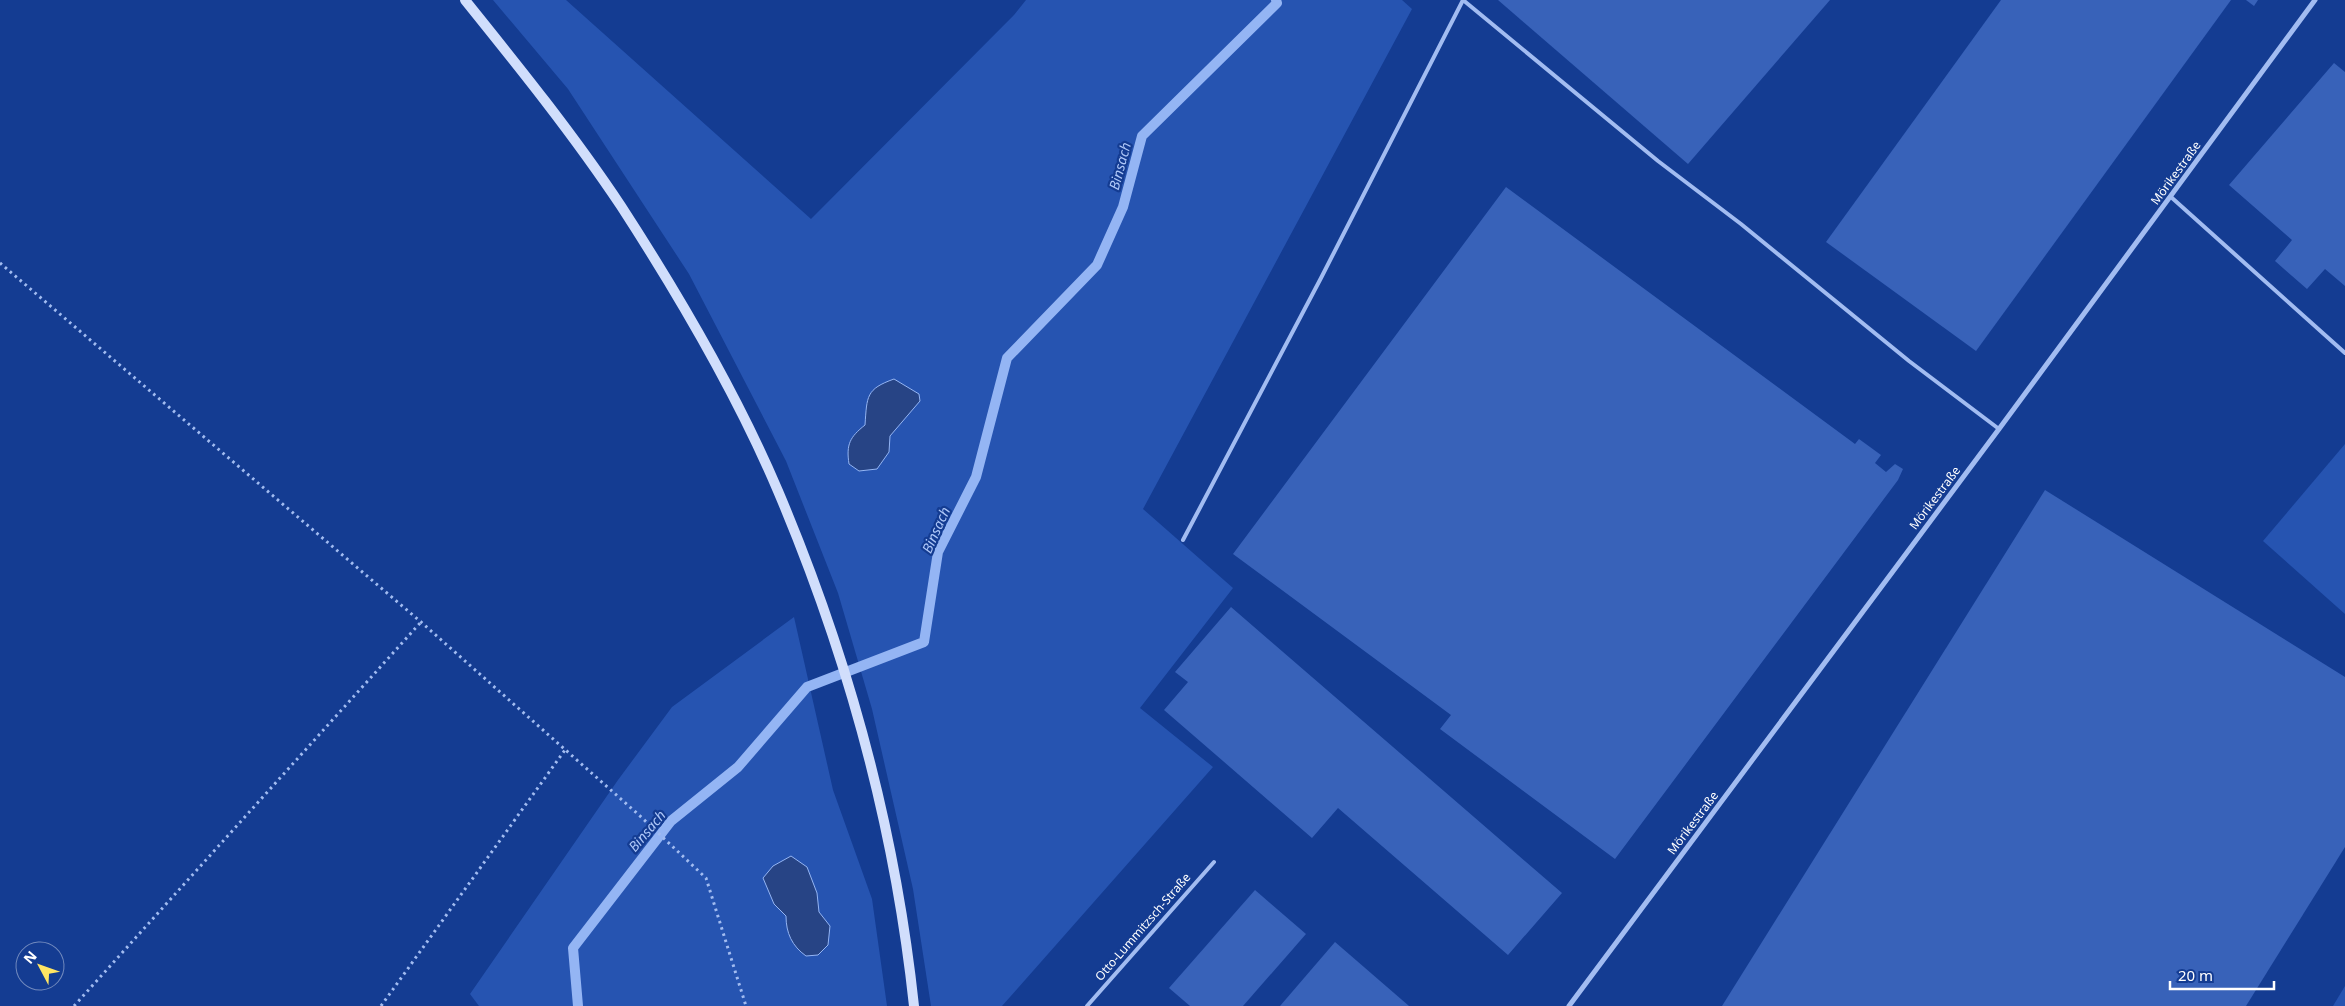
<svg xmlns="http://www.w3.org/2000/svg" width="2345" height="1006" font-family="'Noto Sans',sans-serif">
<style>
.green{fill:#2654b1}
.water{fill:#274485;stroke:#94b5f4}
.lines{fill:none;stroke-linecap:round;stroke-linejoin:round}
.stream{stroke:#94b5f4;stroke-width:10}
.building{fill:#3862b9}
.path{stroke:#a2bcf1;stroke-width:3;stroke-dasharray:2.5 4;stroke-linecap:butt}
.service{stroke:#a2bcf1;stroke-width:4}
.minor{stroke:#a2bcf1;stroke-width:5}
.secondary{stroke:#d1defc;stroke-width:10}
.labels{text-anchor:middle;stroke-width:4.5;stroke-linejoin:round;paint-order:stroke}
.street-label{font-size:12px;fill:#fff;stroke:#143c92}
.water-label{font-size:14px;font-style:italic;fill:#aec7f8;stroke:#143c92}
</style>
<rect width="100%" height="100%" fill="#143c92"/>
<g class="green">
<path d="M 493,0 L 566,0 L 811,219 L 1014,15 L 1026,0 L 1402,0 L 1412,9 L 1143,509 L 1233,588 L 1140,708 L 1213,767 L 1002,1006 L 931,1006 L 913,889 L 872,709 L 838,593 L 786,461 L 689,274 L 568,89 Z"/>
<path d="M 2345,444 L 2345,614 L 2263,541 Z"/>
<path d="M 794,617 L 833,790 L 872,899 L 887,1006 L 479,1006 L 470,994 L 618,780 L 672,707 Z"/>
<path d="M 2345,986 L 2345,1006 L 2333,1006 Z"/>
</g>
<g class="water">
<path d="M 894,379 L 919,394 L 920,401 L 890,436 L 889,452 L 877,469 L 859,471 L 849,464 C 846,444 850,437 865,425 C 867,396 866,389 894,379 Z"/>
<path d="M 791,856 L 807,867 L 817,893 L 819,912 L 830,926 L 828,945 L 818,955 L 806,956 C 792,946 786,933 786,916 L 774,904 L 763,878 L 773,866 Z"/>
</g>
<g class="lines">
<path class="stream" d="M 578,1006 L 573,948 L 671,821 L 738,767 L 807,687 L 924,642 L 938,552 L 976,477 L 1007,358 L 1097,265 L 1123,207 L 1142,136 L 1277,3 L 1276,0"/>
</g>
<g class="building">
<path d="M 1498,0 L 1830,0 L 1688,164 Z"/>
<path d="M 2001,0 L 2231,0 L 1976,351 L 1826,242 Z"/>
<path d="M 2246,0 L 2258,0 L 2254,6 Z"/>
<path d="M 2334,63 L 2345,72 L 2345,286 L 2325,269 L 2307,289 L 2275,261 L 2292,240 L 2229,185 Z"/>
<path d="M 1506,187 L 1855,444 L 1859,439 L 1881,455 L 1875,463 L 1886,472 L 1895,464 L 1903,469 L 1898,480 L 1615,859 L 1440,729 L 1451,715 L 1233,554 Z"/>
<path d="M 2045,490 L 2345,677 L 2345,847 L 2246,1006 L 1722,1006 Z"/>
<path d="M 1231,607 L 1562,893 L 1508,955 L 1338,808 L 1312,838 L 1164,710 L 1188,682 L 1175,672 Z"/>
<path d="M 1255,890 L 1306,934 L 1243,1006 L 1190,1006 L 1169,988 Z"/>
<path d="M 1335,942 L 1409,1006 L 1280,1006 Z"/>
</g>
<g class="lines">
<g class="path">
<path d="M 0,263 L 421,622 L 639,815 L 706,878 L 746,1006"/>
<path d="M 74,1006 L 421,622"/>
<path d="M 381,1006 L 565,750"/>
</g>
<g class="service">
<path d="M 1463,0 L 1658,161 L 1741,224 L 1909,361 L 1999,429"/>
<path d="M 2171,197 L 2345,353"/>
<path d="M 1183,540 L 1321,278 L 1463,0"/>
<path d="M 1087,1006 L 1214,862"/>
</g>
<path class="minor" d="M 1569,1006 L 1999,429 L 2315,0"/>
<path class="secondary" d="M 465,0 C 519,67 573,134 621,206 C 680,297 736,392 778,491 C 848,656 895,828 914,1006"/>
</g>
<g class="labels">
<g class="street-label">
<text transform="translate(2176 173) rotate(-54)" y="4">Mörikestraße</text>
<text transform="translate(1935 498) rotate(-53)" y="4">Mörikestraße</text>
<text transform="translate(1693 823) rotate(-53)" y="4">Mörikestraße</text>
<text transform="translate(1143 927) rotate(-49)" y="4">Otto-Lummitzsch-Straße</text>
</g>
<g class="water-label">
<text transform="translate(1120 166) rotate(-75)" y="5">Binsach</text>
<text transform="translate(936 530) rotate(-66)" y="5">Binsach</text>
<text transform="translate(647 831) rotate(-50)" y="5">Binsach</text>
</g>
</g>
<g transform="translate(40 966) rotate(311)"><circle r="24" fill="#143c92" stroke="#728abe"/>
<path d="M0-4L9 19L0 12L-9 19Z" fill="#ffe563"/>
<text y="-8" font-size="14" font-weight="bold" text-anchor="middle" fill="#ffffff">N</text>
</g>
<path d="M2170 981v8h104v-8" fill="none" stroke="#ffffff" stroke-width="2.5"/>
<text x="2178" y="981" font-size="15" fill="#ffffff" stroke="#143c92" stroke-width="4" paint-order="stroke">20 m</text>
</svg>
